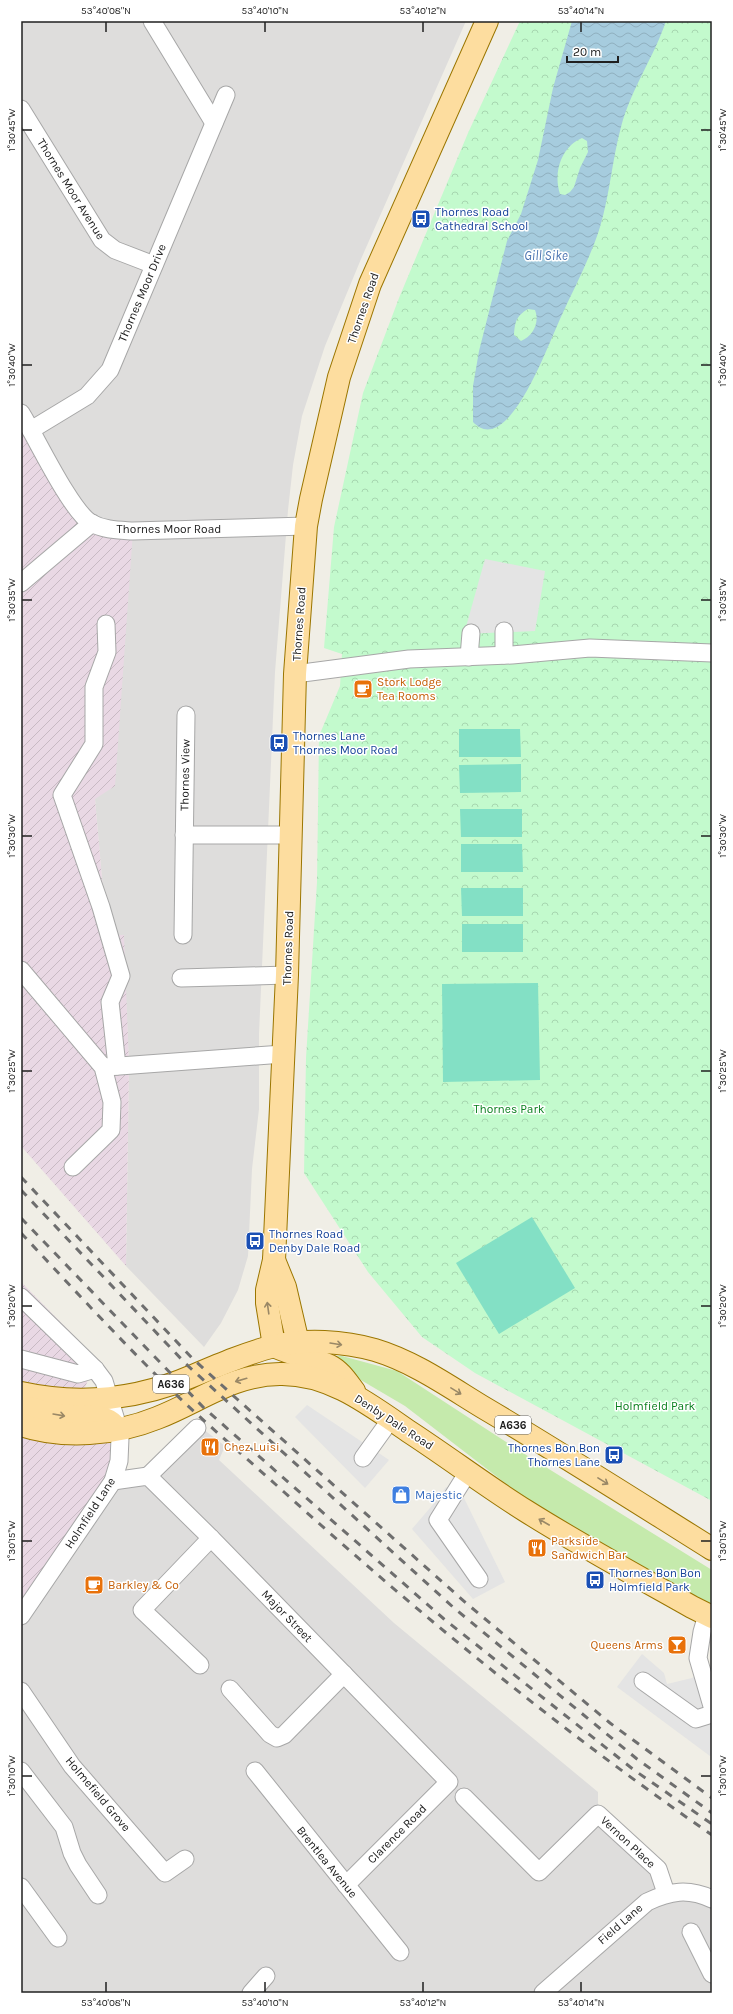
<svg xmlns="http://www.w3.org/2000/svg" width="733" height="2014" font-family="Karla,sans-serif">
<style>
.residential{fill:#dedddc}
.industrial{fill:url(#industrial-furrows)}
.grass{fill:#c5eaac}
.park{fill:url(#park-crowns)}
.pitch{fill:#83e0c5}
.parking{fill:#e4e4e4}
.water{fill:url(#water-waves);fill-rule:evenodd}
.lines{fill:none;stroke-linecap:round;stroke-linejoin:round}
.minor-casing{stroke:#a7a7a7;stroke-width:19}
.major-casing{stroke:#9b7600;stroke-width:24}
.minor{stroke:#fff;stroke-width:17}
.major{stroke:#fddd9f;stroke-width:22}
.rail{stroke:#6e6e6e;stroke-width:3;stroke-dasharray:8 8;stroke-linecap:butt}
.oneway{stroke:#9a8866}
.ticks{fill:none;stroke:#202020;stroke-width:1.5}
.labels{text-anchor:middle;stroke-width:3;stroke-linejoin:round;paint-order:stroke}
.shield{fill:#fff;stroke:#636363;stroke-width:1}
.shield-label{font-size:11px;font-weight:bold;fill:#202020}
.street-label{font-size:12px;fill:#202020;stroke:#fff}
.transit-label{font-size:12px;fill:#164399;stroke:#fff;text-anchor:start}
.food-label{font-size:12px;fill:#c56008;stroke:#fff;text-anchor:start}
.park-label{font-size:12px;fill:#0b801f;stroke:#fff}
.shop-label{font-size:12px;fill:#366cbe;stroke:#fff;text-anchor:start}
.water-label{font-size:13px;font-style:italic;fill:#4a74b1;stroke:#fff}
.neatline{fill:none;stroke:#202020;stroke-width:1.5}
.ticks-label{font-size:10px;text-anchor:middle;fill:#202020}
</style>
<defs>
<pattern id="industrial-furrows" width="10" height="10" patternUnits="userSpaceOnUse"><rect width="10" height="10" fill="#e9d8e4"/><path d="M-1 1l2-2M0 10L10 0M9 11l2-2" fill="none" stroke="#c8b9c3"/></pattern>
<pattern id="park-crowns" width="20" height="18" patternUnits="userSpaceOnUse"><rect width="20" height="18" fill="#c3facd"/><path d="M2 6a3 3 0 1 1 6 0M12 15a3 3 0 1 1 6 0" fill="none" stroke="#a7d6b0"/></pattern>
<pattern id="water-waves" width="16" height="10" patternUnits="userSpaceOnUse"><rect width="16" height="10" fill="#a6ccde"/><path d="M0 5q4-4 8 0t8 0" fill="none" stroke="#8fafbe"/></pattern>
</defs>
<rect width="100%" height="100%" fill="#f0eee6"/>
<g class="residential">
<path d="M 21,21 L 466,21 L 361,259 L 325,346 L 302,416 L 293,465 L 288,510 L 275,672 L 259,1034 L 259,1109 L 252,1169 L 248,1256 L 238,1290 L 221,1323 L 204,1347 L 126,1266 L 129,1065 L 123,935 L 107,936 L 95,799 L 92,523 L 21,413 Z"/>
<path d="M 203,1429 L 225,1446 L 219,1460 L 394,1623 L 598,1792 L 598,1814 L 658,1869 L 666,1893 L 712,1907 L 712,1993 L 21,1993 L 21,1616 L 113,1481 L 148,1476 Z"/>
</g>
<g class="industrial">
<path d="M 21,413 L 84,517 L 133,531 L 115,786 L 95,799 L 107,935 L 124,935 L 129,1065 L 126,1266 L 21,1146 Z"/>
<path d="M 21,1282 L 97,1359 L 80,1399 L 21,1393 Z"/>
<path d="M 21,1425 L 110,1431 L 119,1461 L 21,1616 Z"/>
</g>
<path class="grass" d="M 320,1356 L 342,1356 L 397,1371 L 523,1453 L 712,1570 L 712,1606 L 630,1562 L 517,1492 L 405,1406 Z"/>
<path class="park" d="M 520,21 L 712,21 L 712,1501 L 475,1373 L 422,1337 L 368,1272 L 304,1173 L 306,1058 L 317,882 L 319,736 L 340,686 L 342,654 L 324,648 L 334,527 L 363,393 L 399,298 L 468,133 Z"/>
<g class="pitch">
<path d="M 459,729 L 520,729 L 521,757 L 459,757 Z"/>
<path d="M 521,764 L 521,792 L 460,793 L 459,765 Z"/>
<path d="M 460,809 L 522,809 L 522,837 L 461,837 Z"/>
<path d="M 461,844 L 522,844 L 523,872 L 461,872 Z"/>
<path d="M 461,888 L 523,888 L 523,916 L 462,916 Z"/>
<rect x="462" y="924" width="61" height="28"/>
<path d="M 538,983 L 540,1080 L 443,1082 L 442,984 Z"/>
<path d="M 532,1217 L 575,1288 L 499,1334 L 456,1263 Z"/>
</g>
<g class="parking">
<path d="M 485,559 L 545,571 L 535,631 L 464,634 Z"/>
<path d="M 307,1405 L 389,1460 L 365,1488 L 295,1417 Z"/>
<path d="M 446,1487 L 464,1498 L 505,1582 L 473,1599 L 412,1529 L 436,1501 Z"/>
<path d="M 642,1654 L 664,1673 L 667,1684 L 692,1678 L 712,1666 L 712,1755 L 710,1756 L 617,1687 Z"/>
</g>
<path class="water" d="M 572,21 L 666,21 C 654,57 631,89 621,127 C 612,160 610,194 600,227 C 590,259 574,288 560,319 C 548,346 523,413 497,427 C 487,432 480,429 473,422 L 473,386 L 479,351 L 507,241 L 521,214 L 538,160 L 553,88 ZM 582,138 L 587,141 L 588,152 L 580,168 L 574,187 L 570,192 L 565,195 L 560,194 C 553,173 561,147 582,138 ZM 528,309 L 535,310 C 540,323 533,336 521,341 L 514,335 C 515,322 516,316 528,309 Z"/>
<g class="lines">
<g class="minor-casing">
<g id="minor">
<path d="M 152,21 L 214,123"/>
<path d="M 21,109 L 102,240 L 115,250 L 154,265"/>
<path d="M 21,413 C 36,437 70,510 91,523 C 104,530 119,530 133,531 L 306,526"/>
<path d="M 31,430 L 87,396 L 110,370 L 226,95"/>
<path d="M 21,583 L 92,523"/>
<path d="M 106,624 L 107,652 L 94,687 L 94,744 L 62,795 L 101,907 L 121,976 L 110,1002 L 117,1066"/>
<path d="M 504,631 L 504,655"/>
<path d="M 469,657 L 471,633"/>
<path d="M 295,674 L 409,659 L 512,655 L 590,648 L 712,653"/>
<path d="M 184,835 L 292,835"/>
<path d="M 183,935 L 186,715"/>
<path d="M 21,970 L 103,1067 L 112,1102 L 111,1130 L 73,1167"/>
<path d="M 181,978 L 287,975"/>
<path d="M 106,1067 L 283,1054"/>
<path d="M 21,1297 L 95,1369 L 104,1381 L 119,1430 L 120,1438 L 119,1461 L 113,1481 L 21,1616"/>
<path d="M 21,1359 L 78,1374 L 95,1369"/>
<path d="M 363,1458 L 391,1419"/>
<path d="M 468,1472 L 438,1520 L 479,1579"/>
<path d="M 148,1476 L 197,1428"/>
<path d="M 113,1481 L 148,1476 L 211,1538 L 449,1782 L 346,1885"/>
<path d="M 707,1615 L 702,1632 L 698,1658 L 712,1706"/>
<path d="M 200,1665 L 142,1610 L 211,1538"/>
<path d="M 643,1681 L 696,1719 L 712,1714"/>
<path d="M 230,1689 L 270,1734 L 277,1738 L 284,1735 L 344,1674"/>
<path d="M 21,1691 L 72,1766 L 165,1873 L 185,1859"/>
<path d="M 21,1771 L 64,1827 L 72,1853 L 78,1865 L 98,1895"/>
<path d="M 255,1771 L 400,1952"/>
<path d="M 464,1797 L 539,1872 L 598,1814 L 658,1869 L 666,1893"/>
<path d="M 21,1887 L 58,1938"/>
<path d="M 691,1932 L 712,1974"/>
<path d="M 251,1993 L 266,1976"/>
<path d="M 543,1993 L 647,1902 C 670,1891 688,1888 712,1899"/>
</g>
</g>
<g class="major-casing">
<g id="major">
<path d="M 274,1260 L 285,1287 L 298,1343"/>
<path d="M 274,1346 L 267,1303 L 267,1290 L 274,1260 L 287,975 L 295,674 L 306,526 L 311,499 L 339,377 L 370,284 L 487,21"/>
<path d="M 276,1347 C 293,1355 313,1358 330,1366 C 340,1371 347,1382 354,1391"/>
<path d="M 21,1393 C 80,1406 140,1399 195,1375 C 221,1364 247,1353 274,1346 C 306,1339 343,1341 375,1350 C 415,1362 451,1388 486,1409 C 562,1454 637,1502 712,1549"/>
<path d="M 30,1408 C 42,1413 56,1415 69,1416 C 85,1418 102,1413 114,1425"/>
<path d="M 21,1425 C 64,1439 115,1435 157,1418 C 199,1402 233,1374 280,1374 C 329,1373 369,1404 408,1431 C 448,1457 486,1486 526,1511 C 580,1545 637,1576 692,1607 L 712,1617"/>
</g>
</g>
<use href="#minor" class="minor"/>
<use href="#major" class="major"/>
<g class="rail">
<path d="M 21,1177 L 192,1358 L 237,1399 L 466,1603 L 610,1723 L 712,1798"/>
<path d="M 21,1190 L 186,1364 L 454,1608 L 637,1759 L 712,1813"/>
<path d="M 21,1218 L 204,1408 L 444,1619 L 634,1770 L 712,1824"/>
<path d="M 21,1233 C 66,1281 111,1330 158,1377 C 198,1417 242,1454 284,1492 C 421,1616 560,1730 712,1835"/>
</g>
</g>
<defs><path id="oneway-shaft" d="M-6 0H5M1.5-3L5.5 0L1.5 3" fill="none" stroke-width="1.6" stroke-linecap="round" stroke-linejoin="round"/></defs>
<g class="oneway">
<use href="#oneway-shaft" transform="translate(268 1308) rotate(-98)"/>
<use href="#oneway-shaft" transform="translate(336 1344) rotate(9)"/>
<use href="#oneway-shaft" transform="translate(241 1380) rotate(164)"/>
<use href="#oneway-shaft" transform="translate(456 1391) rotate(31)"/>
<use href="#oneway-shaft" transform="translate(59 1415) rotate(10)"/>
<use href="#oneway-shaft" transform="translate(603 1481) rotate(32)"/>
<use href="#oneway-shaft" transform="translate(544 1522) rotate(-150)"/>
</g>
<path class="ticks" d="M 106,22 L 106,32M 265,22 L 265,32M 423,22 L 423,32M 581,22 L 581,32M 22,130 L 32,130M 701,130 L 711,130M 22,365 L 32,365M 701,365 L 711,365M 22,600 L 32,600M 701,600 L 711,600M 22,836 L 32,836M 701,836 L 711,836M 22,1071 L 32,1071M 701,1071 L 711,1071M 22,1306 L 32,1306M 701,1306 L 711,1306M 22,1541 L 32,1541M 701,1541 L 711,1541M 22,1776 L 32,1776M 701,1776 L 711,1776M 106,1982 L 106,1992M 265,1982 L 265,1992M 423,1982 L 423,1992M 581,1982 L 581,1992"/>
<defs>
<g id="bus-square" transform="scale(1)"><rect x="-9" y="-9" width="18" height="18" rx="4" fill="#1a4fb4" stroke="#fff"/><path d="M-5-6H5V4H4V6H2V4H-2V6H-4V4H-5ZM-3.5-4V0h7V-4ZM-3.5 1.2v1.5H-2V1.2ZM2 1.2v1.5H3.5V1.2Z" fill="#fff"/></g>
<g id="cafe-square" transform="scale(1)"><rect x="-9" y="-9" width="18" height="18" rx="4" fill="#e8710a" stroke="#fff"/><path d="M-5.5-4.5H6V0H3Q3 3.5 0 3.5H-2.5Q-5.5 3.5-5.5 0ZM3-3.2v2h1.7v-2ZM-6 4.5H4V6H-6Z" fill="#fff"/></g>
<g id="restaurant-square" transform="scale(1)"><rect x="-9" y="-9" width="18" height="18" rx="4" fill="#e8710a" stroke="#fff"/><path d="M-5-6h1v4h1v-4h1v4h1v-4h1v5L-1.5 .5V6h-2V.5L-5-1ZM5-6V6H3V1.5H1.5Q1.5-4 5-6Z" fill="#fff"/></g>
<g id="shop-square" transform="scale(1)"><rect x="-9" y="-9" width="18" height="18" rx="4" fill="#3f7fe0" stroke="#fff"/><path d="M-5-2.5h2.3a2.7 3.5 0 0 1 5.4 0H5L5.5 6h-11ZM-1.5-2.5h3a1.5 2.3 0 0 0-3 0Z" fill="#fff"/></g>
<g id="bar-square" transform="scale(1)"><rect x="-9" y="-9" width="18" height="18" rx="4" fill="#e8710a" stroke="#fff"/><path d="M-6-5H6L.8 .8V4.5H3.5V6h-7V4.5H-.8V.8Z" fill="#fff"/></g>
</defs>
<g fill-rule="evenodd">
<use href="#bus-square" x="421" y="219"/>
<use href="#cafe-square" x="363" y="689"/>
<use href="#bus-square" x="279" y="743"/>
<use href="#bus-square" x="255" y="1241"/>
<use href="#restaurant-square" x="210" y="1447"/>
<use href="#bus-square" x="614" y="1455"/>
<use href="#shop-square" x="401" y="1495"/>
<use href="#restaurant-square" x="537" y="1548"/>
<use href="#bus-square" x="595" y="1580"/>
<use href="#cafe-square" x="94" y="1585"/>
<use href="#bar-square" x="677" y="1645"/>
</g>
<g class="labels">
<g class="shield">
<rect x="153" y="1375" width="36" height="18" rx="3"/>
<rect x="495" y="1416" width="36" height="18" rx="3"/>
</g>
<g class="shield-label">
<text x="171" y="1388">A636</text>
<text x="513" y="1429">A636</text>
</g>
<g class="street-label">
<text transform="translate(71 189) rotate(58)" y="4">Thornes Moor Avenue</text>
<text transform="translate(142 293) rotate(-67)" y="4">Thornes Moor Drive</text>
<text transform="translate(363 308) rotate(-71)" y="4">Thornes Road</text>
<text x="169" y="533">Thornes Moor Road</text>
<text transform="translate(299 624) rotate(-86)" y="4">Thornes Road</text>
<text transform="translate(185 775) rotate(-89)" y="4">Thornes View</text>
<text transform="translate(288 948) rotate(-88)" y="4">Thornes Road</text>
<text transform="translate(394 1422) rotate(33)" y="4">Denby Dale Road</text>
<text transform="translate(90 1513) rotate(-57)" y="4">Holmfield Lane</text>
<text transform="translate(287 1616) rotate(46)" y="4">Major Street</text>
<text transform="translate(98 1794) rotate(50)" y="4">Holmefield Grove</text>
<text transform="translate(397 1834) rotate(-45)" y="4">Clarence Road</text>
<text transform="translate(628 1842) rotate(43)" y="4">Vernon Place</text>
<text transform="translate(327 1862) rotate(51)" y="4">Brentlea Avenue</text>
<text transform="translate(620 1924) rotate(-41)" y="4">Field Lane</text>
</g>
<g class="transit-label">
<text x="435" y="216">Thornes Road<tspan x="435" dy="14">Cathedral School</tspan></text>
<text x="293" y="740">Thornes Lane<tspan x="293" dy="14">Thornes Moor Road</tspan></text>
<text x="269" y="1238">Thornes Road<tspan x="269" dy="14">Denby Dale Road</tspan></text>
<text x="600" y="1452" text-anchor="end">Thornes Bon Bon<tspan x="600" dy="14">Thornes Lane</tspan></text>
<text x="609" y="1577">Thornes Bon Bon<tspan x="609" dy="14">Holmfield Park</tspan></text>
</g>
<g class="food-label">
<text x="377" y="686">Stork Lodge<tspan x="377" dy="14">Tea Rooms</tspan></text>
<text x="224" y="1451">Chez Luisi</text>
<text x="551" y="1545">Parkside<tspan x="551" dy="14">Sandwich Bar</tspan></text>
<text x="108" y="1589">Barkley &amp; Co</text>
<text x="663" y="1649" text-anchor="end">Queens Arms</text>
</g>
<g class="park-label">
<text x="509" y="1113">Thornes Park</text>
<text x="655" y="1410">Holmfield Park</text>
</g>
<g class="shop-label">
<text x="415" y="1499">Majestic</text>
</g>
<g class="water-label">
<text x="546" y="260">Gill Sike</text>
</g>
</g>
<rect width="733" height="2014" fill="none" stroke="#ffffff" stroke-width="44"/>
<path d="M567 56v6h51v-6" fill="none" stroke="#202020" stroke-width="2"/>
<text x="573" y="56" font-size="12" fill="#202020" stroke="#ffffff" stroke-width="3" paint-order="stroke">20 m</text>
<rect x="22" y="22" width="689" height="1970" class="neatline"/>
<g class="ticks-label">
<text x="106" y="14">53°40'08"N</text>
<text x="265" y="14">53°40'10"N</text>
<text x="423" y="14">53°40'12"N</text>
<text x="581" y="14">53°40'14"N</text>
<text transform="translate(722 130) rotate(-90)" y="4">1°30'45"W</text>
<text transform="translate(11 130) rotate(-90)" y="4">1°30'45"W</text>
<text transform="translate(722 365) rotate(-90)" y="4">1°30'40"W</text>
<text transform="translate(11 365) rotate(-90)" y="4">1°30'40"W</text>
<text transform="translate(722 600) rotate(-90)" y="4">1°30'35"W</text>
<text transform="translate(11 600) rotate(-90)" y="4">1°30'35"W</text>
<text transform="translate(11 836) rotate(-90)" y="4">1°30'30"W</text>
<text transform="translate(722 836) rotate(-90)" y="4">1°30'30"W</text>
<text transform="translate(722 1071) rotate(-90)" y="4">1°30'25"W</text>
<text transform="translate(11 1071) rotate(-90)" y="4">1°30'25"W</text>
<text transform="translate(722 1306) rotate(-90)" y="4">1°30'20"W</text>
<text transform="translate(11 1306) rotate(-90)" y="4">1°30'20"W</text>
<text transform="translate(11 1541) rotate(-90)" y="4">1°30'15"W</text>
<text transform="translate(722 1541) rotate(-90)" y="4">1°30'15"W</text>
<text transform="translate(11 1776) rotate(-90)" y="4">1°30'10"W</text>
<text transform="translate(722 1776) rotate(-90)" y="4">1°30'10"W</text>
<text x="106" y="2006">53°40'08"N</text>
<text x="265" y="2006">53°40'10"N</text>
<text x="423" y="2006">53°40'12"N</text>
<text x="581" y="2006">53°40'14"N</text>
</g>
</svg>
